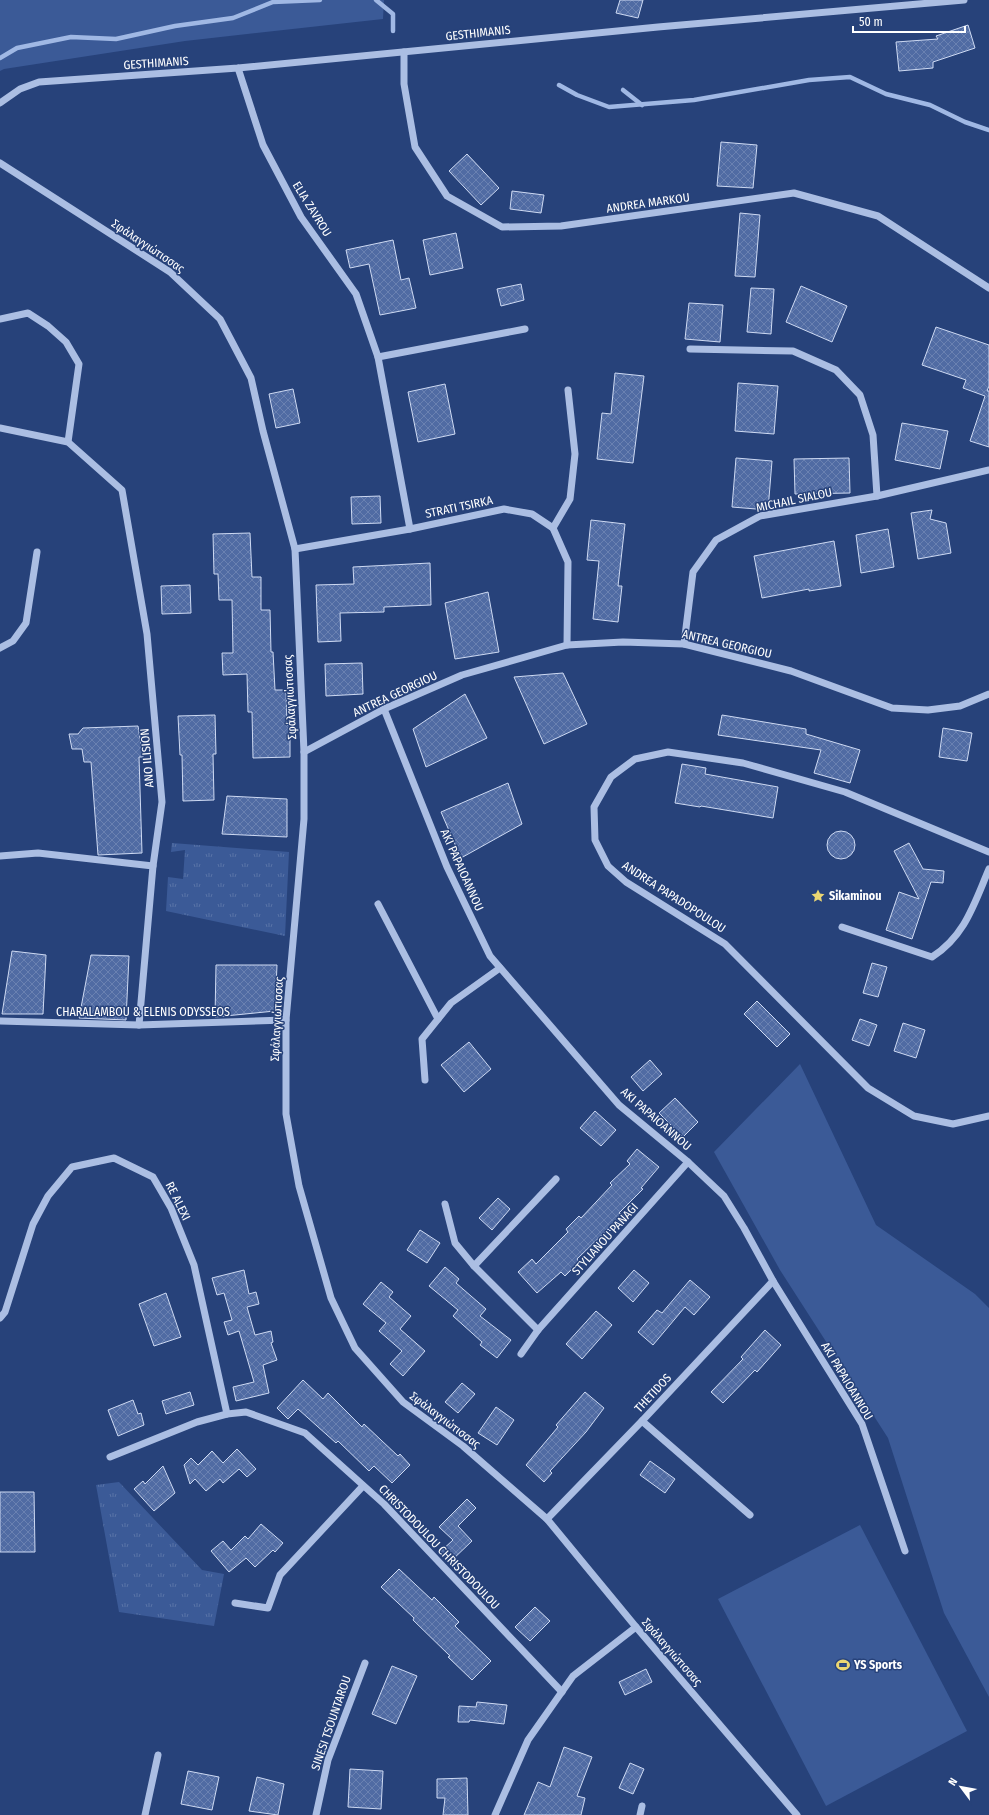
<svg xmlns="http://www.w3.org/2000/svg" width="989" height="1815" font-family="'Fira Sans Condensed',sans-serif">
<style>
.grass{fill:#3b5a97}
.park{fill:url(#park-tufts)}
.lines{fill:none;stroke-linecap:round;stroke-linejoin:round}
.stream{stroke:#a0b8e4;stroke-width:4.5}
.building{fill:url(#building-cross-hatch);stroke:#cedaf3}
.minor{stroke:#abbee3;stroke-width:7}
.labels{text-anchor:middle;stroke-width:3;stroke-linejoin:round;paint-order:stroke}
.street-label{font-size:12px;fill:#fff;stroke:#27427a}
.poi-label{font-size:12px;font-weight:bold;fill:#fff;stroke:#27427a;text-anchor:start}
</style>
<defs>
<pattern id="park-tufts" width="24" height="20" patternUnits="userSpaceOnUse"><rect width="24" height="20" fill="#3b5a97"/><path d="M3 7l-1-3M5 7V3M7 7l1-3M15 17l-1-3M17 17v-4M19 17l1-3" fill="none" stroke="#5873a7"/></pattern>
<pattern id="building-cross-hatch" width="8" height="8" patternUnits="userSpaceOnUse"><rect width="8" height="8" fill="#506ba3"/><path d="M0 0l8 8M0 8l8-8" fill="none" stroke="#6a81b1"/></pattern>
</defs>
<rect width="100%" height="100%" fill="#27427a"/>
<g class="grass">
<path d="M 0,0 L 384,0 L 383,19 L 185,41 L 4,69 L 0,71 Z"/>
<path d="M 800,1064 L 876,1225 L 975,1294 L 989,1308 L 989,1697 L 944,1613 L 888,1438 L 780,1270 L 714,1152 Z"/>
<path d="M 860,1525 L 967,1731 L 826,1806 L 718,1599 Z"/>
</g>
<g class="park">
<path d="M 172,843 L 289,852 L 285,936 L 166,911 L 168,877 L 183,879 L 185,850 L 171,852 Z"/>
<path d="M 119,1482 L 202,1570 L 224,1574 L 214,1626 L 119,1612 L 96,1485 Z"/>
</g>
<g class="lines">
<g class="stream">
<path d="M 376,0 L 393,14 L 393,31"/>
<path d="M 0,58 L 17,48 L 71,37 L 116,39 L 175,26 L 233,18 L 273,2 L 320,0"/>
<path d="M 559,85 L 577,95 L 609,107 L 694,100 L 809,80 L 850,77 L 886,94 L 930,105 L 965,122 L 989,130"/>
<path d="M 623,90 L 642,105"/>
</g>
</g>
<g class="building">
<path d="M 620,0 L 643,0 L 638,18 L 616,13 Z"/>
<path d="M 968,25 L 975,48 L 933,62 L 933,68 L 899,71 L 896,42 L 938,39 L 936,36 Z"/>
<path d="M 721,142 L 757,145 L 753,188 L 717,186 Z"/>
<path d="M 467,154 L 499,188 L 481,205 L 449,171 Z"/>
<path d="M 512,191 L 544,195 L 541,213 L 510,209 Z"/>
<path d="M 740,213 L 760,215 L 755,277 L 735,276 Z"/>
<path d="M 456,233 L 463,268 L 430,275 L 423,240 Z"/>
<path d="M 393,240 L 401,280 L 409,278 L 416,308 L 380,315 L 369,264 L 350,268 L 346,250 Z"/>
<path d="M 521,284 L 524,300 L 501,306 L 497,289 Z"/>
<path d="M 801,286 L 847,306 L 832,342 L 786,322 Z"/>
<path d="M 751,288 L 774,289 L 771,334 L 747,332 Z"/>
<path d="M 689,303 L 723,305 L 720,342 L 685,339 Z"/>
<path d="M 936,327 L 989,345 L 989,386 L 987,391 L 989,391 L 989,447 L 970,441 L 985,396 L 963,388 L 966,380 L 922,365 Z"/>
<path d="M 615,373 L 644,376 L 633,463 L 597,459 L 602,413 L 611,414 Z"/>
<path d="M 738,383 L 778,386 L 774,434 L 735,431 Z"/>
<path d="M 445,384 L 455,434 L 418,442 L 408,392 Z"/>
<path d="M 293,389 L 300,423 L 276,428 L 269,394 Z"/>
<path d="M 902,423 L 948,431 L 940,469 L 895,460 Z"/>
<path d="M 736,458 L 772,461 L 768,510 L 732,507 Z"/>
<path d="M 849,458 L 850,493 L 795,494 L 794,459 Z"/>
<path d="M 380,496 L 381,523 L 352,524 L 351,497 Z"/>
<path d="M 932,510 L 930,519 L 946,523 L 951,553 L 918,559 L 911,513 Z"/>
<path d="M 591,520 L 625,524 L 618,586 L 622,586 L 618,622 L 593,619 L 599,561 L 587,560 Z"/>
<path d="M 888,529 L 894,567 L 861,573 L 856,535 Z"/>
<path d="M 250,533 L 252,577 L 261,577 L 261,610 L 270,610 L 271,652 L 273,652 L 275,690 L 286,690 L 287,725 L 290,725 L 290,757 L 253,758 L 252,712 L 248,712 L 247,674 L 223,675 L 222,653 L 233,653 L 232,600 L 219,600 L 218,574 L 214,574 L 213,534 Z"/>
<path d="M 834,541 L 841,586 L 809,591 L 809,589 L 762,598 L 754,556 Z"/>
<path d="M 430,563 L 431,605 L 384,607 L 384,612 L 340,613 L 341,641 L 318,642 L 316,585 L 354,584 L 353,567 Z"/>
<path d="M 190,585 L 191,613 L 162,614 L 161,586 Z"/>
<path d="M 488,592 L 499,652 L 455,659 L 445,603 Z"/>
<path d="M 362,663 L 363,694 L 326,696 L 325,664 Z"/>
<path d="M 563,673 L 587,724 L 544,744 L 514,677 Z"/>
<path d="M 465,694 L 487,738 L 426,767 L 413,729 Z"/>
<path d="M 215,715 L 216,754 L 213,754 L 214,800 L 183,801 L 182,755 L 180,755 L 178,716 Z"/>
<path d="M 722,715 L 806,729 L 806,734 L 860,750 L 850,783 L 814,773 L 821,750 L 718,735 Z"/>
<path d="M 138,726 L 143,757 L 139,757 L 142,853 L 98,855 L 91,762 L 84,762 L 82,749 L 72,749 L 69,734 L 78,734 L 83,728 Z"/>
<path d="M 943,728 L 972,733 L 967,761 L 939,757 Z"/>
<path d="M 682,764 L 706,768 L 705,774 L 778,787 L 773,818 L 701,806 L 700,807 L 675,803 Z"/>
<path d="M 508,783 L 522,824 L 461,858 L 441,812 Z"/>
<path d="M 227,796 L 287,799 L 287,837 L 222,834 Z"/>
<circle cx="841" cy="845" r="14"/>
<path d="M 909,843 L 923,869 L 944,871 L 943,883 L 931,882 L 912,939 L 886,930 L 899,892 L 919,899 L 894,851 Z"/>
<path d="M 12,951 L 46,955 L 43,1014 L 2,1014 Z"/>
<path d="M 91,955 L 129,956 L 126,1020 L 79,1018 Z"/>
<path d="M 872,963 L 887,967 L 878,997 L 863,993 Z"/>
<path d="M 216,965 L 277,965 L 275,1011 L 215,1017 Z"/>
<path d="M 757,1001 L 790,1034 L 777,1047 L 744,1014 Z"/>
<path d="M 860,1019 L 877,1025 L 869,1046 L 852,1040 Z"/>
<path d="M 903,1023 L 925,1030 L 916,1058 L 894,1051 Z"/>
<path d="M 469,1042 L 491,1069 L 464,1092 L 441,1065 Z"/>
<path d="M 650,1060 L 662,1074 L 643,1091 L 631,1077 Z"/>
<path d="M 675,1098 L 698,1122 L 683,1137 L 659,1113 Z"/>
<path d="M 595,1111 L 616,1130 L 601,1146 L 580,1128 Z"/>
<path d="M 637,1149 L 659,1167 L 641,1188 L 643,1189 L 619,1213 L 624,1216 L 610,1231 L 608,1229 L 577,1259 L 579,1262 L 565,1276 L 561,1272 L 537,1293 L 518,1272 L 532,1259 L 536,1264 L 568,1232 L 566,1229 L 579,1216 L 581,1218 L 612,1185 L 610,1183 L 630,1164 L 627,1161 Z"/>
<path d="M 498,1198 L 510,1209 L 492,1230 L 479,1218 Z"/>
<path d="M 420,1230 L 440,1243 L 427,1263 L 407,1250 Z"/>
<path d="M 445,1267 L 459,1279 L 456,1283 L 486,1309 L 480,1316 L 511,1340 L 497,1358 L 480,1345 L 482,1342 L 453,1316 L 458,1310 L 429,1286 Z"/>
<path d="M 244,1270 L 249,1294 L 256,1292 L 259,1304 L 247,1307 L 255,1335 L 271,1331 L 273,1342 L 271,1343 L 277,1360 L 263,1365 L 269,1393 L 236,1401 L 233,1387 L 254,1382 L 239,1331 L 228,1335 L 224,1322 L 232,1320 L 224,1293 L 217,1295 L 212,1278 Z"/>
<path d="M 634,1270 L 649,1283 L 633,1302 L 618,1288 Z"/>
<path d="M 690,1280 L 710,1297 L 694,1315 L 685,1307 L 653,1345 L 638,1332 L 657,1310 L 662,1313 Z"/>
<path d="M 381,1282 L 393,1292 L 389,1297 L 411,1316 L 400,1329 L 425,1351 L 403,1376 L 390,1364 L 402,1351 L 379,1331 L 386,1323 L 363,1304 Z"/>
<path d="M 166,1293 L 181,1337 L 154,1346 L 139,1304 Z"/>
<path d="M 596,1311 L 612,1325 L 582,1359 L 566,1344 Z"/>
<path d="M 765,1330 L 781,1345 L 757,1372 L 755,1370 L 723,1403 L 711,1392 L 743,1359 L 741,1357 Z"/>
<path d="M 303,1380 L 323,1399 L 328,1393 L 362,1427 L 364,1424 L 398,1456 L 400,1454 L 410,1465 L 392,1483 L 374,1466 L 369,1471 L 338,1441 L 336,1443 L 298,1409 L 288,1419 L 277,1408 Z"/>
<path d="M 462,1383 L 475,1394 L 458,1413 L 445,1402 Z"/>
<path d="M 190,1392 L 194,1405 L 166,1414 L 162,1401 Z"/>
<path d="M 585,1392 L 604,1408 L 586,1432 L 550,1471 L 552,1473 L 544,1482 L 526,1465 L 558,1427 L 556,1425 Z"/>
<path d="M 133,1400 L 138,1414 L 141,1413 L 144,1425 L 118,1436 L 108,1410 Z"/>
<path d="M 496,1407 L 514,1420 L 497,1445 L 478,1433 Z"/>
<path d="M 237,1449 L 256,1469 L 247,1477 L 239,1469 L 223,1483 L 220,1479 L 206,1491 L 195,1479 L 190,1484 L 184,1465 L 191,1458 L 198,1465 L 212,1451 L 223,1463 Z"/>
<path d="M 650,1461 L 675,1479 L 665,1493 L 640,1475 Z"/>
<path d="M 163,1466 L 175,1493 L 154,1511 L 134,1489 L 143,1481 L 145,1484 Z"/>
<path d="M 0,1492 L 34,1492 L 35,1552 L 0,1552 Z"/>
<path d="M 467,1499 L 476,1508 L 458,1526 L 472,1541 L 450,1562 L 440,1552 L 453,1540 L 439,1527 Z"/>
<path d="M 261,1524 L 283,1543 L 275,1552 L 273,1550 L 255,1567 L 246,1558 L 229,1572 L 211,1551 L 223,1541 L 231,1550 L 245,1536 L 248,1539 Z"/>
<path d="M 399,1569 L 432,1600 L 434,1597 L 459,1622 L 455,1626 L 491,1661 L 472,1680 L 448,1657 L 450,1656 L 413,1620 L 414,1618 L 381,1587 Z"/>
<path d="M 535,1607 L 550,1621 L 530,1641 L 515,1627 Z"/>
<path d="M 392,1666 L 417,1676 L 396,1724 L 372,1714 Z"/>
<path d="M 646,1669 L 652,1682 L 625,1695 L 619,1682 Z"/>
<path d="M 477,1702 L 507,1705 L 504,1724 L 470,1720 L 469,1722 L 458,1722 L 459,1706 L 476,1707 Z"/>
<path d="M 564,1747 L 592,1757 L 577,1796 L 585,1798 L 581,1815 L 524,1815 L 538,1782 L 550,1787 Z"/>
<path d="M 630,1763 L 644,1769 L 633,1794 L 619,1788 Z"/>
<path d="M 350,1769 L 383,1771 L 381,1809 L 348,1807 Z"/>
<path d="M 188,1771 L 219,1777 L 212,1810 L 181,1804 Z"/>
<path d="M 257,1777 L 284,1784 L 278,1815 L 249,1811 Z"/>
<path d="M 467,1778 L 468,1815 L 443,1815 L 445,1798 L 437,1798 L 437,1779 Z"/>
</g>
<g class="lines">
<g class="minor">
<path d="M 404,52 L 404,84 L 415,147 L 447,196 L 502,227 L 561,226 L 794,193 L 878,216 L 989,288"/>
<path d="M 238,68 L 263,145 L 301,217 L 356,294 L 378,357 L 410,529"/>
<path d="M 0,103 L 20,89 L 39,82 L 238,68 L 658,27 L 964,0"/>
<path d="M 0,163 L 170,272 L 220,319 L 251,378 L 263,431 L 295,549 L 304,752 L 304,819 L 286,1020 L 286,1114 L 299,1186 L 331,1298 L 355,1348 L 403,1402 L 463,1446 L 547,1519 L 636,1627 L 797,1815"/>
<path d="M 0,319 L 28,313 L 48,326 L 66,342 L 79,364 L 68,442"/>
<path d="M 690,349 L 793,351 L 836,370 L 860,395 L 873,435 L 877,496"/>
<path d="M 378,357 L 525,329"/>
<path d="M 0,428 L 68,442 L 122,490 L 147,634 L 162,802 L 153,866 L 139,1025"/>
<path d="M 553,528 L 570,499 L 575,454 L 568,390"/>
<path d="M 295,549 L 410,529 L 504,509 L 532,514 L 553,528 L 568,562 L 567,645"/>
<path d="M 684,644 L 693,572 L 716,540 L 760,516 L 877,496 L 989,470"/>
<path d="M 0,648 L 13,641 L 26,623 L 37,552"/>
<path d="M 384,709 L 447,867 L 490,956 L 619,1105 L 688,1162 L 724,1196 L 744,1228 L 773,1281 L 862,1424 L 905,1551"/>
<path d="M 304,752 L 384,709 L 462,675 L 567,645 L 623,642 L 684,644 L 791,671 L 892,708 L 928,710 L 960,706 L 989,694"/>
<path d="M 989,852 L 845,792 L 743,763 L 668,752 L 635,759 L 611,777 L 594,807 L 595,840 L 608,866 L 626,882 L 725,944 L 868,1088 L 914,1116 L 953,1124 L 989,1116"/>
<path d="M 0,856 L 38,853 L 153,866"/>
<path d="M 378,904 L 438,1019"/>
<path d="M 842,927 L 932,957 C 965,936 974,904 989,869"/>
<path d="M 0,1021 L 139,1025 L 286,1020"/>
<path d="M 425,1080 L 422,1039 L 451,1003 L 500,968"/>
<path d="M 445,1204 L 455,1243 L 474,1266 L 538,1330"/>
<path d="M 474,1266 L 556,1179"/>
<path d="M 0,1318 L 5,1312 L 33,1224 L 48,1196 L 72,1167 L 114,1158 L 153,1177 L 171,1208 L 194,1265 L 227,1414"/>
<path d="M 521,1354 L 538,1330 L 688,1162"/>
<path d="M 642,1421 L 750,1515"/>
<path d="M 110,1457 L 197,1422 L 227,1414 L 246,1412 L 305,1433 L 384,1504 L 562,1692"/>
<path d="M 547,1519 L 642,1421 L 773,1281"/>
<path d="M 235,1603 L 268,1608 L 280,1575 L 363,1486"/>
<path d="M 145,1815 L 158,1755"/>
<path d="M 316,1815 L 328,1760 L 365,1663"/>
<path d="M 495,1815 L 528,1740 L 573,1676 L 636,1627"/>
<path d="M 640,1815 L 642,1806"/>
</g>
</g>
<defs>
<g id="sight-bare" transform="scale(1.08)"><path d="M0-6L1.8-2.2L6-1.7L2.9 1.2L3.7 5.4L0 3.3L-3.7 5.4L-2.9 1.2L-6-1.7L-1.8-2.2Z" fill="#ebd672" stroke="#27427a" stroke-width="2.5" paint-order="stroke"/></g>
<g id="stadium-bare" transform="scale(1.08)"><path d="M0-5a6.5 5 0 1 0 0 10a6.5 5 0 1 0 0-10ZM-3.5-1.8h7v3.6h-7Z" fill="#ebd672" stroke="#27427a" stroke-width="2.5" paint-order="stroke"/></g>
</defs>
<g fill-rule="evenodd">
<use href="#sight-bare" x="818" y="896"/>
<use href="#stadium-bare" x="843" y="1665"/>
</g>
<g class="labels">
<g class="street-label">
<text transform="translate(478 33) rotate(-6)" y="4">GESTHIMANIS</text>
<text transform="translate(156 63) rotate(-4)" y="4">GESTHIMANIS</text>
<text transform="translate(648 203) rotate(-8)" y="4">ANDREA MARKOU</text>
<text transform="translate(312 209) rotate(58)" y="4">ELIA ZAVROU</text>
<text transform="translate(148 246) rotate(34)" y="4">Σφάλαγγιώτισσας</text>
<text transform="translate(794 500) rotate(-12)" y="4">MICHAIL SIALOU</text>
<text transform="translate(459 507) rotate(-12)" y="4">STRATI TSIRKA</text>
<text transform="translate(727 644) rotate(13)" y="4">ANTREA GEORGIOU</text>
<text transform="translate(395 694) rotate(-25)" y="4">ANTREA GEORGIOU</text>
<text transform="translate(290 697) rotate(-93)" y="4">Σφάλαγγιώτισσας</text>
<text transform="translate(147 758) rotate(-95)" y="4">ANO ILISION</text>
<text transform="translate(462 870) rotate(66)" y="4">AKI PAPAIOANNOU</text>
<text transform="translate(674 897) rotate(33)" y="4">ANDREA PAPADOPOULOU</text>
<text x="143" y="1016">CHARALAMBOU &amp; ELENIS ODYSSEOS</text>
<text transform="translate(277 1019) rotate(-87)" y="4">Σφάλαγγιώτισσας</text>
<text transform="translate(656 1119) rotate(41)" y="4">AKI PAPAIOANNOU</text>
<text transform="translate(178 1201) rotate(64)" y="4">RE ALEXI</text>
<text transform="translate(605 1239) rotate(-48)" y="4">STYLIANOU PANAGI</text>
<text transform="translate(847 1381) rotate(59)" y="4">AKI PAPAIOANNOU</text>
<text transform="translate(653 1393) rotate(-47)" y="4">THETIDOS</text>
<text transform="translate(445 1420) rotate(37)" y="4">Σφάλαγγιώτισσας</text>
<text transform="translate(439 1547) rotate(46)" y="4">CHRISTODOULOU CHRISTODOULOU</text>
<text transform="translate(672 1652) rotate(49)" y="4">Σφάλαγγιώτισσας</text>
<text transform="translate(331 1723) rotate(-71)" y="4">SINESI TSOUNTAROU</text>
</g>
<g class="poi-label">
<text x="829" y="900">Sikaminou</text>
<text x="854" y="1669">YS Sports</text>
</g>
</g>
<g transform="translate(961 1787) rotate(302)" stroke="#27427a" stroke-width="3" paint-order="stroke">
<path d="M0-3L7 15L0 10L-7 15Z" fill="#ffffff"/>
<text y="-6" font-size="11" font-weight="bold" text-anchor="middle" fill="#ffffff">N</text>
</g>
<path d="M853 26v6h112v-6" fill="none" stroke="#ffffff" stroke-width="2"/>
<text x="859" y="26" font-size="12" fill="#ffffff" stroke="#27427a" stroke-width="3" paint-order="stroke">50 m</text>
</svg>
